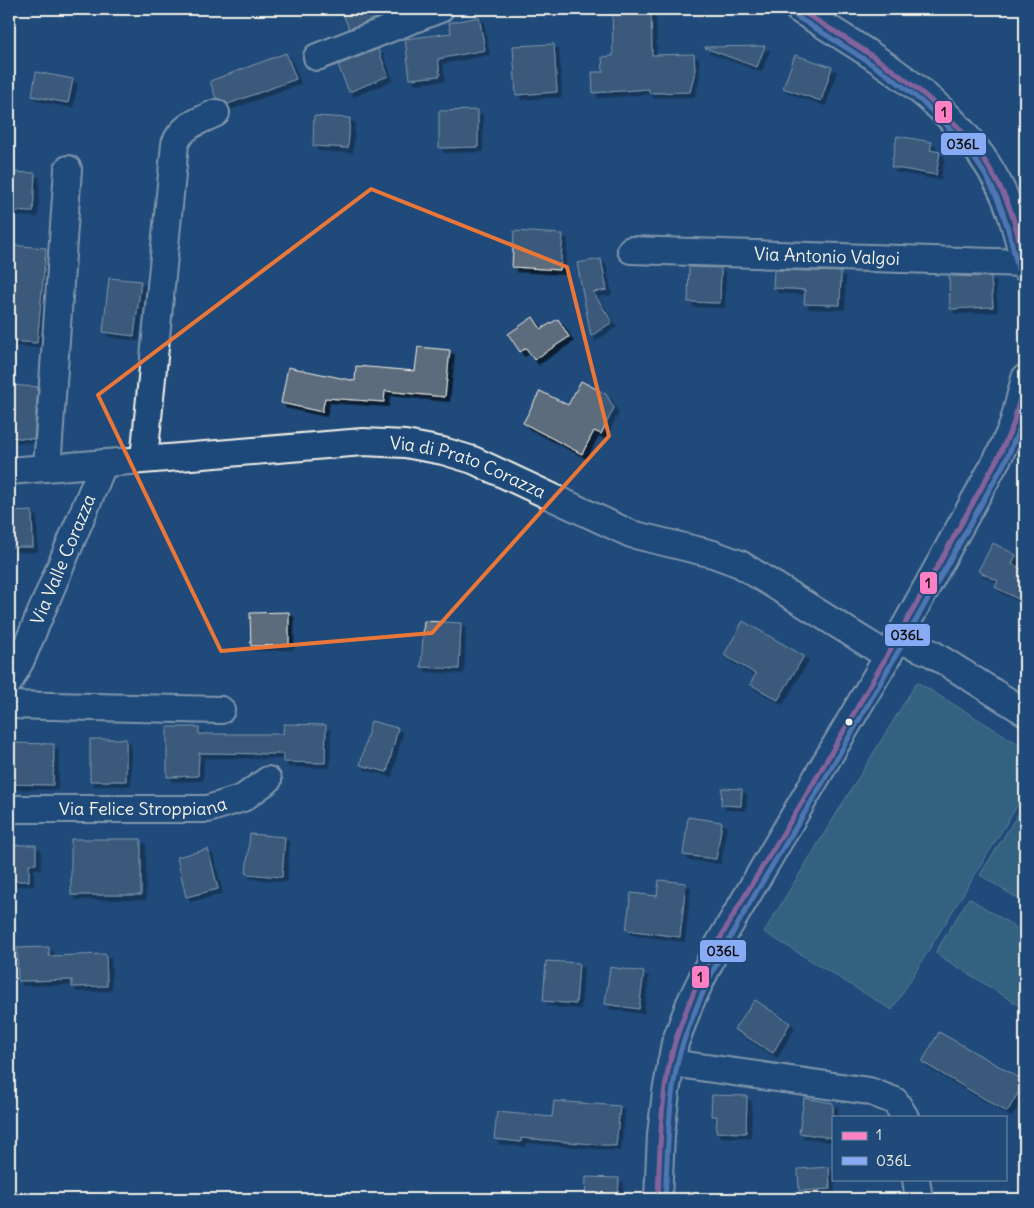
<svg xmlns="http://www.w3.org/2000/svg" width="1034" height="1208" font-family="Delius,sans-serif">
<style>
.green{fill:#4d7d87;stroke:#a0b7b8}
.building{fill:#5c6c7c;stroke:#f4f1e8;filter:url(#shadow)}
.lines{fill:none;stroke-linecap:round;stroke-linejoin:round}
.minor-casing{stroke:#f4f1e8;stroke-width:30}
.minor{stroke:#1f4a7a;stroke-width:26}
.bus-1-casing{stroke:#1f4a7a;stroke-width:9}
.bus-2-casing{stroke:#1f4a7a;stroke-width:9}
.bus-1{stroke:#ff80c5;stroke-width:5}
.bus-2{stroke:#88abf6;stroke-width:5}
.marked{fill:none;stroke:#ea7738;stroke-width:4;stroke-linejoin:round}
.bus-dot{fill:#f4f1e8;stroke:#1f4a7a;stroke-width:2}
.labels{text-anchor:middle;stroke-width:4;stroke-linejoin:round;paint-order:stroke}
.street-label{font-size:18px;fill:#f4f1e8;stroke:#1f4a7a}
.line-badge{stroke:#1f4a7a;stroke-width:2}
.pale-badge-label{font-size:14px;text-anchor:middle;font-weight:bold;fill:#111}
</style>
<defs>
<filter id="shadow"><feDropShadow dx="4.5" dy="4.5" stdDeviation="0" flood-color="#0009"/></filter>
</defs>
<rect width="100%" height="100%" fill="#1f4a7a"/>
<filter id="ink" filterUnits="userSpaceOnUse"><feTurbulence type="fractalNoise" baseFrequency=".02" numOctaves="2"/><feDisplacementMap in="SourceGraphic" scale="10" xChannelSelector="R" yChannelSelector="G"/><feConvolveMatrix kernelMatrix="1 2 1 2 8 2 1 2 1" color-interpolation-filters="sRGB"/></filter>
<g filter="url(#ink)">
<g class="green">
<path d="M 917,682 L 1025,748 L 1025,793 L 892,1010 L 764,932 Z"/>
<path d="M 1025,803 L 1025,903 L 980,875 Z"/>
<path d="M 969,898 L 1025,933 L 1025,1009 L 935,953 Z"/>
</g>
<g class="building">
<path d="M 341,9 L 399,9 L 349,29 Z"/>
<path d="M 612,9 L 651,9 L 652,55 L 694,54 L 695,71 L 690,92 L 649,93 L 649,89 L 593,93 L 592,72 L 603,72 L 602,57 L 613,56 Z"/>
<path d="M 479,17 L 485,50 L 438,59 L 440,76 L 410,79 L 405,39 L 451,33 L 449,23 Z"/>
<path d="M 554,44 L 557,92 L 516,95 L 513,46 Z"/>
<path d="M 765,46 L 757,67 L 705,48 L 705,47 Z"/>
<path d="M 378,49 L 388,76 L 349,92 L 338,65 Z"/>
<path d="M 286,53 L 296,79 L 228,104 L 216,98 L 210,81 Z"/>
<path d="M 795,55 L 832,67 L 821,101 L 783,88 Z"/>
<path d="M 36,72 L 73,79 L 68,103 L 32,96 Z"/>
<path d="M 478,110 L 478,147 L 439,148 L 439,111 Z"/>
<path d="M 314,116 L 350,118 L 348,148 L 313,146 Z"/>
<path d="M 897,136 L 932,142 L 930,150 L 940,152 L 936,175 L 891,167 Z"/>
<path d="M 9,172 L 35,173 L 33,212 L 9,211 Z"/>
<path d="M 514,231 L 563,234 L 560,270 L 512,267 Z"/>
<path d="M 9,245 L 46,248 L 37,343 L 9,341 Z"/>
<path d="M 601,259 L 607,290 L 593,292 L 612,322 L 591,336 L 577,263 Z"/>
<path d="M 689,267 L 721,268 L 720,303 L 688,302 Z"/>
<path d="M 774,270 L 841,272 L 840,305 L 804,304 L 805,290 L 773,288 Z"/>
<path d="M 949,276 L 991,277 L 993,307 L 950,309 Z"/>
<path d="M 109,278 L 141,281 L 134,336 L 103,332 Z"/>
<path d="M 533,317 L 541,329 L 558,319 L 569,337 L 534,360 L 526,348 L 520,352 L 508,334 Z"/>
<path d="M 418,347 L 450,350 L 445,397 L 385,391 L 384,402 L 325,398 L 322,412 L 281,403 L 288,367 L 355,381 L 356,366 L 415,371 Z"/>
<path d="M 581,381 L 606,394 L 614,408 L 601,434 L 594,431 L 582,454 L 523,423 L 540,391 L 568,405 Z"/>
<path d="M 9,385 L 38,387 L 34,439 L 9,437 Z"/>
<path d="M 32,511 L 33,547 L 9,547 L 9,512 Z"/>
<path d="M 993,543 L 1016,555 L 1012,564 L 1025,571 L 1025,586 L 1018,599 L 995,587 L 998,581 L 978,571 Z"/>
<path d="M 289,612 L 289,645 L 251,646 L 250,613 Z"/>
<path d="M 424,621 L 461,623 L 459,669 L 421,667 Z"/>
<path d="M 743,621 L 804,656 L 778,700 L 750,684 L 756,674 L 724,655 Z"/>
<path d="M 371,721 L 398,728 L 387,772 L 360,765 Z"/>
<path d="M 284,724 L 326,725 L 325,763 L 283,762 L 283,754 L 199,753 L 198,776 L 167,777 L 167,727 L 199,727 L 199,734 L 283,734 Z"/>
<rect x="90" y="739" width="36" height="42"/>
<path d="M 10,743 L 54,744 L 53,785 L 9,784 Z"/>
<path d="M 722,788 L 742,789 L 741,806 L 721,805 Z"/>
<path d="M 688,817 L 722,822 L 716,859 L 683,855 Z"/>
<path d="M 250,834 L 285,837 L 282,877 L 246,874 Z"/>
<rect x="71" y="839" width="70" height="56"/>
<path d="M 12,845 L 36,845 L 36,864 L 29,864 L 29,881 L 9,881 Z"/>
<path d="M 208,849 L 218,889 L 186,897 L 177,857 Z"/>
<path d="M 659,880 L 686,883 L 680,937 L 626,930 L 631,893 L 657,896 Z"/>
<path d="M 49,947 L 49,956 L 106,954 L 107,986 L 72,987 L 72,980 L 18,981 L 17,948 Z"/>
<path d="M 546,961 L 579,963 L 576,1004 L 543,1001 Z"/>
<path d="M 610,967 L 644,972 L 639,1009 L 605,1004 Z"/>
<path d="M 755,1000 L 790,1023 L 773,1053 L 734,1029 Z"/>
<path d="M 939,1032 L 1025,1081 L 1007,1112 L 922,1062 Z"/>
<path d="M 712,1095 L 747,1096 L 746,1133 L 716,1132 L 717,1116 L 711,1116 Z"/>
<path d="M 804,1098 L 833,1103 L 833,1138 L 799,1133 Z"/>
<path d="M 554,1101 L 620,1106 L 616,1146 L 521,1138 L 521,1142 L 494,1139 L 497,1112 L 552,1117 Z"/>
<path d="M 829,1167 L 830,1189 L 799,1191 L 798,1169 Z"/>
<path d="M 586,1177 L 619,1178 L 618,1199 L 585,1199 Z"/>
</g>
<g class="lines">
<g class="minor-casing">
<g id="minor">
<path d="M 798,9 C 877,59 963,105 1004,195 C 1014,219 1020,243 1025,268"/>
<path d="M 317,57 L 440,9"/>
<path id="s1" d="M 631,250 L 1024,263"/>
<path d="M 144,459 L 175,144 C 182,125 200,121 216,113"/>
<path d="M 47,468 L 68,169"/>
<path id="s2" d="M 9,471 L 363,442 L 405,444 L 443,451 L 473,460 L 631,534 L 713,554 L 740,564 L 888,656"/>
<path d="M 898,639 L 931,653 L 1025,712"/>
<path id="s3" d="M 9,682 L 21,660 L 104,463"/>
<path d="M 9,705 L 221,710"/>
<path id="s4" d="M 9,809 L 208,809 L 243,798 L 268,780"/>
<path d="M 671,1063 L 869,1091 L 895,1101 L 905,1117"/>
<path d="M 916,1179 L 919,1199"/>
<path d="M 658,1199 L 661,1135 L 666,1092 L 675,1043 L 690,1003 L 718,945 L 898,639 L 1000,454 L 1013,425 L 1025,378"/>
</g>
</g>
<use href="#minor" class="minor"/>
<g class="bus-1-casing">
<g id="bus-1">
<path d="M 798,9 C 877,58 963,107 1004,195 C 1015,218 1020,244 1025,268"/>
<path d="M 658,1199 C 660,1147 660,1091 675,1042 C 702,955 758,876 804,799 C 871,685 936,570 1000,454 L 1013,425 L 1025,378"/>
</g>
</g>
<g class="bus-2-casing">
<g id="bus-2">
<path d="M 794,15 C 871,63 960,112 998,200 C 1007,222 1013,246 1018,270"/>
<path d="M 665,1199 C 668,1152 668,1087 683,1043 C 713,954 768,874 816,794 C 881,683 944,571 1007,458 L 1020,427 L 1025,407"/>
</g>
</g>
<use href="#bus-1" class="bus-1"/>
<use href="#bus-2" class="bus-2"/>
</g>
</g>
<path d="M0 0H1034V1208H0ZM 371,189 L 567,267 L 609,436 L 432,633 L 221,651 L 98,395 Z" fill="#1f4a7a" fill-opacity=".55" fill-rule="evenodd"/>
<path class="marked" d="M 371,189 L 567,267 L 609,436 L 432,633 L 221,651 L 98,395 Z"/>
<circle class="bus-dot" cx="849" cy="722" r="4.5"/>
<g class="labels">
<g class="street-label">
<text dy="6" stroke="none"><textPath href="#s1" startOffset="196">Via Antonio Valgoi</textPath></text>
<text dy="6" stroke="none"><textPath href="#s2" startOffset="464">Via di Prato Corazza</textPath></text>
<text dy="6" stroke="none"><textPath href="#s3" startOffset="134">Via Valle Corazza</textPath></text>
<text dy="6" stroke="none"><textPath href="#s4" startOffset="134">Via Felice Stroppiana</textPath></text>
</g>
</g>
<g class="line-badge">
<rect x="934" y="100" width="19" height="24" rx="5" fill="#ff80c5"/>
<rect x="940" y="132" width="47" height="24" rx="5" fill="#88abf6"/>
<rect x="919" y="571" width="19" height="24" rx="5" fill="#ff80c5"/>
<rect x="884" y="623" width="47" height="24" rx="5" fill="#88abf6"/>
<rect x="699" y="939" width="48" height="24" rx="5" fill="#88abf6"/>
<rect x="691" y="965" width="19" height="24" rx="5" fill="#ff80c5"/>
</g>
<g class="pale-badge-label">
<text x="944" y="117">1</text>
<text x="963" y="149">036L</text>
<text x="928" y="588">1</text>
<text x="907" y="640">036L</text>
<text x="723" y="956">036L</text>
<text x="700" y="982">1</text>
</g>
<rect width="1034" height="1208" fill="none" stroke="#1f4a7a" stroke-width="30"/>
<rect x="15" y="15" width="1004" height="1178" fill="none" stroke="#f4f1e8" stroke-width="2" filter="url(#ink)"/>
<rect x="832" y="1116" width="175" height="65" fill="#1f4a7a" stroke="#748da6"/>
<rect x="842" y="1132" width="25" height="8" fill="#ff80c5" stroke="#748da6"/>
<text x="876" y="1140" font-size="15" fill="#f4f1e8">1</text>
<rect x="842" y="1157" width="25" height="8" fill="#88abf6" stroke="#748da6"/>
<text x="876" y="1166" font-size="15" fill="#f4f1e8">036L</text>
</svg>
